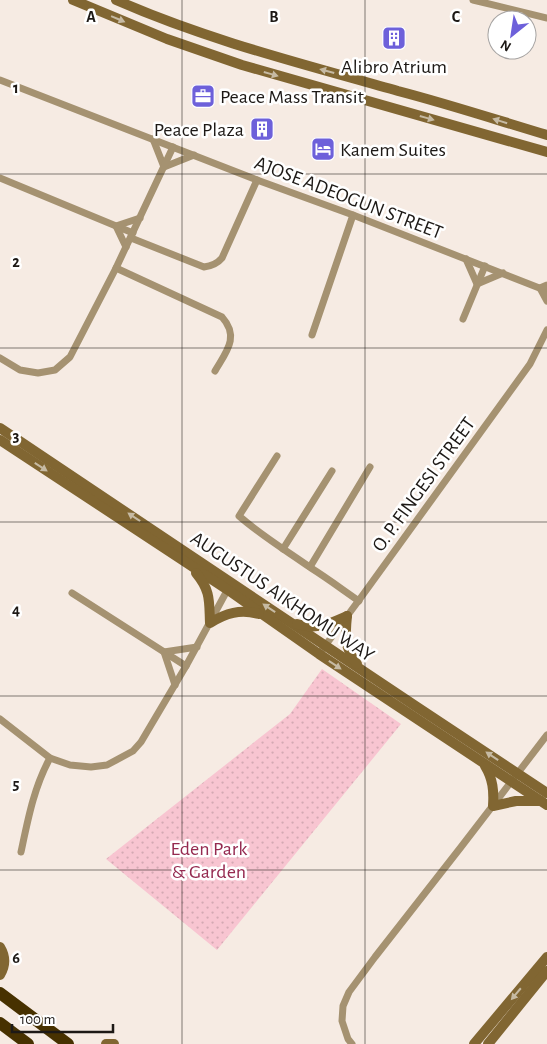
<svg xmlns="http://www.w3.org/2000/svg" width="547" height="1044" font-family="'Alegreya Sans',sans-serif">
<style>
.park{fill:url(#park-dots)}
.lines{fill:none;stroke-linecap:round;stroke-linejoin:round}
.street{stroke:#a59271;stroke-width:7}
.secondary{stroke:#816632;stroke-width:10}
.highway{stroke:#473100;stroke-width:12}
.oneway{fill:#c6baa3}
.grid{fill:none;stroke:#1d1916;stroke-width:1;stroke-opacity:0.55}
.labels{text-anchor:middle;stroke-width:5;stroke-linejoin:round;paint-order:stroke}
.poi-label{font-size:20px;fill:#1d1916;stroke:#fff;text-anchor:start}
.street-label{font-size:20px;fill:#1d1916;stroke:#fff}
.park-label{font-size:20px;fill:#952a50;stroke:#fff}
.grid-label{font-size:16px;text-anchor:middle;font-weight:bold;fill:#1d1916;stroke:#fff;stroke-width:5;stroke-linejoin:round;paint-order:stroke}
</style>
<defs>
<pattern id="park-dots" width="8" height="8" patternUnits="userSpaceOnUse" patternTransform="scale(1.25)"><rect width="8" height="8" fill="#f8c5d1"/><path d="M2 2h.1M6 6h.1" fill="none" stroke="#d4a9b3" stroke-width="1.8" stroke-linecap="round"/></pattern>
</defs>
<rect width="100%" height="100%" fill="#f6ebe3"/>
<path class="park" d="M 322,669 L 401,724 L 217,950 L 106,859 L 290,714 Z"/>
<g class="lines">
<g class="street">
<path d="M 473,0 L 547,18"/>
<path d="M 0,80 L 257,180 L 353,215 L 547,291"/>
<path d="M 153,139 L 164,167 L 194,155"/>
<path d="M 0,178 L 133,233"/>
<path d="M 131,238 L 204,267 C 212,266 217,264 222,258 L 257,180"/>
<path d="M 126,247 L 116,226 L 140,218"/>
<path d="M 466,259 L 477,284 L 503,273"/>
<path d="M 116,268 L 222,317 C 240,337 226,352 215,371"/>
<path d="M 547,285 L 540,288 L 547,301"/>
<path d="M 463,319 L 485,266"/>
<path d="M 312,335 L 353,215"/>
<path d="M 0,358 L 20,370 L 38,373 L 55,370 L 70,357 L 116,268 L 173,147"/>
<path d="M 277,456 L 239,516 C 262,536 287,551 311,568 C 327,578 343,590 359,601"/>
<path d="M 283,549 L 332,471"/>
<path d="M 310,567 L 370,467"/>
<path d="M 72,593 L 186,666"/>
<path d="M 319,654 L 362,596 L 530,364 L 547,330"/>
<path d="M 175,685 L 164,652 L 197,647"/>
<path d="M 0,719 L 50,758 L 70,765 L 91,767 L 107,765 L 133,751 L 141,742 L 186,666 L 229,587"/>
<path d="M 21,852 C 28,819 34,787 50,758"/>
<path d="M 352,1044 L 348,1039 L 342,1021 L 343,1006 L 349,992 L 375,957 L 461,847 L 547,735"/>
</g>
<g class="secondary">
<path d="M 73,0 L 167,39 L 242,65 L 547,152"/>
<path d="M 116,0 C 207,40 303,64 398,91 C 448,104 497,120 547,135"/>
<path d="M 0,428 L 417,707 L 547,793"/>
<path d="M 0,440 L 228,590 L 319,654 L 547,805"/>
<path d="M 196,573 C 211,591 209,601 210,623 C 226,613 240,609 259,614"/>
<path d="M 347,616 C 345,635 344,648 357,664"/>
<path d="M 297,624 C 317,630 329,624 347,616"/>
<path d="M 485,766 C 493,779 494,791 493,806 L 516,801 L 541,801"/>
<path d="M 0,947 C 6,957 6,965 0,975"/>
<path d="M 106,1044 L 114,1044"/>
<path d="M 474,1044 L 547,957"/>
<path d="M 488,1044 L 547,971"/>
</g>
<g class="highway">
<path d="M 0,993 L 68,1044"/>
<path d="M 0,1023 L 28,1044"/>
</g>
</g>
<defs><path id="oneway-solid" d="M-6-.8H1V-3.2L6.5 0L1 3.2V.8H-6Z" transform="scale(1.25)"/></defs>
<g class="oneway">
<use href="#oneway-solid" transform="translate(118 19) rotate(23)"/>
<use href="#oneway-solid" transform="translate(327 71) rotate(-165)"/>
<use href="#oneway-solid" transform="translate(271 74) rotate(16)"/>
<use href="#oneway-solid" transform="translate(427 118) rotate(16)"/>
<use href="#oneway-solid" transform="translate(500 121) rotate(-163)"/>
<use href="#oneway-solid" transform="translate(41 467) rotate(33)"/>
<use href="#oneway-solid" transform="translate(134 517) rotate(-146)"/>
<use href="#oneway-solid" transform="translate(269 608) rotate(-146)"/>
<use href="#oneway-solid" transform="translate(335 665) rotate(34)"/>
<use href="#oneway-solid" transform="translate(492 756) rotate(-146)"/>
<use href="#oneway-solid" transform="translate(516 994) rotate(130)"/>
</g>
<path class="grid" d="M 182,0 L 182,1044M 365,0 L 365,1044M 0,174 L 547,174M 0,348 L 547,348M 0,522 L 547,522M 0,696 L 547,696M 0,870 L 547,870"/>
<defs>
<g id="building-square" transform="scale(1.25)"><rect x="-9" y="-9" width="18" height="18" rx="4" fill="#6d60da" stroke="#fff"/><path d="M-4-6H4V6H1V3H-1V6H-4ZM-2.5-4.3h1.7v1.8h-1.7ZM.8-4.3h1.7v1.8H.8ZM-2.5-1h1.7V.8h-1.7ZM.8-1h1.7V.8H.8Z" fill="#fff"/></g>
<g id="office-square" transform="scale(1.25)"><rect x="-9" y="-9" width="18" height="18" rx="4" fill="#6d60da" stroke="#fff"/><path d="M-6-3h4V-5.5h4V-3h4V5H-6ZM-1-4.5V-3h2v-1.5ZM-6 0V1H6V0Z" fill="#fff"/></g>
<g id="hotel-square" transform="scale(1.25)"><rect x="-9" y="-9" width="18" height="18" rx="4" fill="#6d60da" stroke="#fff"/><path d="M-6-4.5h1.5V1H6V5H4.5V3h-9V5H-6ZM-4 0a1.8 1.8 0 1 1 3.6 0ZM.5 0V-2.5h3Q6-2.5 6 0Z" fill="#fff"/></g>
</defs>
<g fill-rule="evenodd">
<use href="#building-square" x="394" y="38"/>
<use href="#office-square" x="203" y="96"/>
<use href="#building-square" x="262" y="129"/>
<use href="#hotel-square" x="323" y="149"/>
</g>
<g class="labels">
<g class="poi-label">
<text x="394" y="73" text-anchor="middle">Alibro Atrium</text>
<text x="220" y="103">Peace Mass Transit</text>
<text x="244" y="136" text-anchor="end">Peace Plaza</text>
<text x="340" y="156">Kanem Suites</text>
</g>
<g class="street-label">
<text transform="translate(349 197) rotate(21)" y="7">AJOSE ADEOGUN STREET</text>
<text transform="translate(423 484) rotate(-54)" y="7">O. P. FINGESI STREET</text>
<text transform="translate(283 596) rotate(34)" y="7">AUGUSTUS AIKHOMU WAY</text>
</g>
<g class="park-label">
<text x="209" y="855">Eden Park<tspan x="209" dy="23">&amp; Garden</tspan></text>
</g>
</g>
<g class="grid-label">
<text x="91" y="22">A</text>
<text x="274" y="22">B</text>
<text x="456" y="22">C</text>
<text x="16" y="93">1</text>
<text x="16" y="267">2</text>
<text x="16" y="441">3</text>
<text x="16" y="615">4</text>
<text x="16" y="789">5</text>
<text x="16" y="963">6</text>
</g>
<g transform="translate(512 35) rotate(210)"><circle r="24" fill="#ffffff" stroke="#a5a3a2"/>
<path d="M0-4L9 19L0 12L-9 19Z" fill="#6d60da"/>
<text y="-8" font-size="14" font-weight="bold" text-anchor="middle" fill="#1d1916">N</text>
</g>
<path d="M12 1024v8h101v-8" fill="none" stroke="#1d1916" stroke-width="2.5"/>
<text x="20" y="1024" font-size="15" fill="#1d1916" stroke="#ffffff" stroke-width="4" paint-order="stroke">100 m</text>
</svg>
